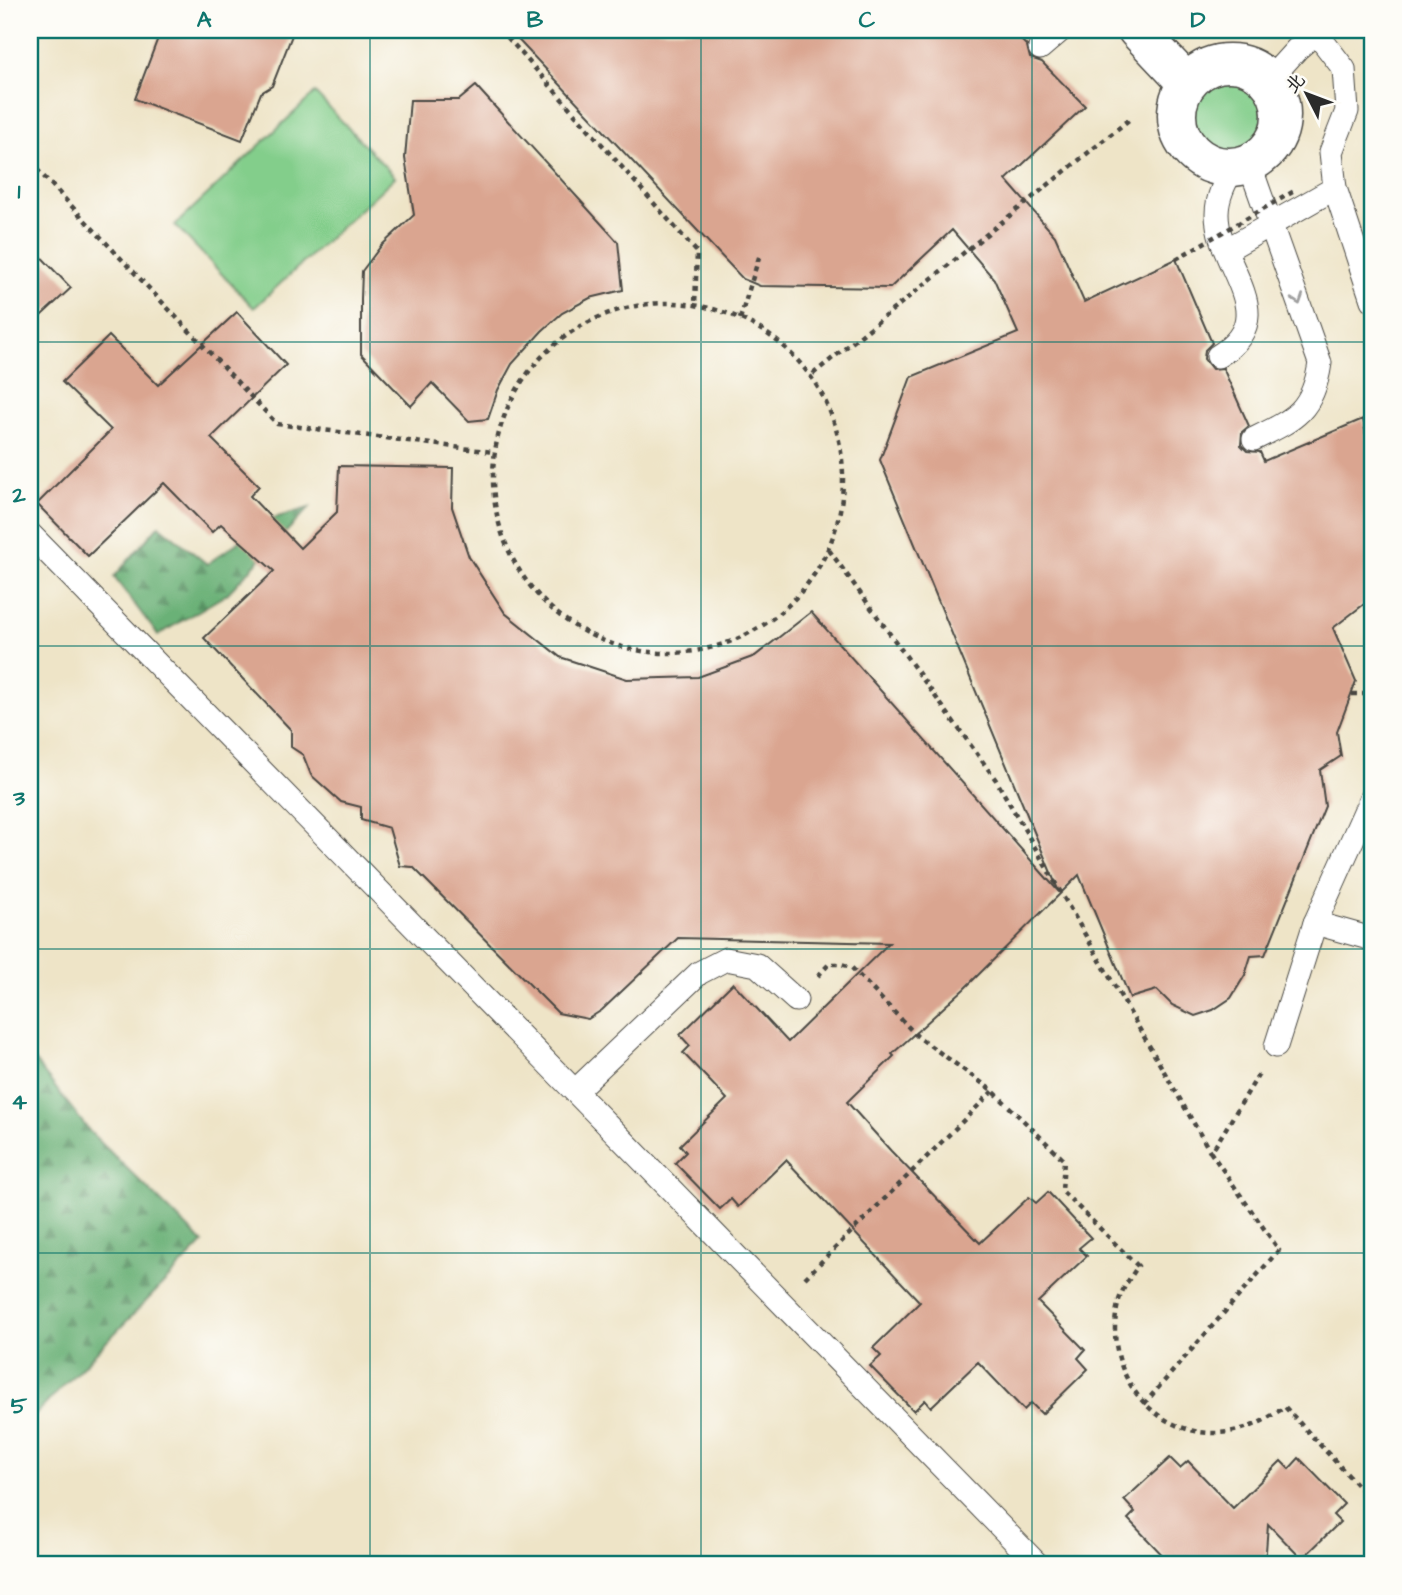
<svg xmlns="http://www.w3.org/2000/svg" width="1402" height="1595" font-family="'Architects Daughter','LXGW WenKai TC',sans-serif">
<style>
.grass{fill:#83ce8b;stroke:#577c5b;stroke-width:2}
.forest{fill:url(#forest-firs);stroke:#4a6e51;stroke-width:2}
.building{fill:#daa590}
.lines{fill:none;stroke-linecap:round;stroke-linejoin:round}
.service-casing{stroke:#484742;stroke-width:25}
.minor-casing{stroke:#484742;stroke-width:41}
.path{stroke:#484742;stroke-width:4.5;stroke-dasharray:5 5;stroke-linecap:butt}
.service{stroke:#fff;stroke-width:23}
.minor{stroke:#fff;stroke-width:38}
.path-bridge{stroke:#484742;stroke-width:4.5;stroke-dasharray:5 5;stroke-linecap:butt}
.oneway{stroke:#a0a0a0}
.grid{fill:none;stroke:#0f766e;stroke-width:2;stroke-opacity:0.55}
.neatline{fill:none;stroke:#0f766e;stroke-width:2.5}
.grid-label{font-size:23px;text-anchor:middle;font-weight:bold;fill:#0f766e}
</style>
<defs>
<pattern id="forest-firs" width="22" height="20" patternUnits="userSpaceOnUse" patternTransform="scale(1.75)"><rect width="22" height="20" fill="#6ab177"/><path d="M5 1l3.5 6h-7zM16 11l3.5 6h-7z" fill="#579062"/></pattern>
</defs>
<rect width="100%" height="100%" fill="#fdfcf7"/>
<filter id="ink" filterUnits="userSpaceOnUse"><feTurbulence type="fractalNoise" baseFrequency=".0143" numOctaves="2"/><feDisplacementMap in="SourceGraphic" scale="14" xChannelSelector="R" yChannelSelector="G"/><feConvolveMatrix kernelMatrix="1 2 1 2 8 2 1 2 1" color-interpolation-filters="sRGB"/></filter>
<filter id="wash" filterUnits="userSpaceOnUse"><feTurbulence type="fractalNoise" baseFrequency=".00686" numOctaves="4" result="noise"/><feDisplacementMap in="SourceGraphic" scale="28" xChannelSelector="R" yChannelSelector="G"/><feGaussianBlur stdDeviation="1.57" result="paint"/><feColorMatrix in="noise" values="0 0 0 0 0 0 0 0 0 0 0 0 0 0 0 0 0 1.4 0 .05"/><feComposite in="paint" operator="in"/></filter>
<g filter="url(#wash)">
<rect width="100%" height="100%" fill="#eee4c7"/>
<g class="grass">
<circle cx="1230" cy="114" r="42"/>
<path d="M 315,93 L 395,177 L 254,308 L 175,225 Z"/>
</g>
<g class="forest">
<path d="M 309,508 L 227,594 L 158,635 L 114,577 L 159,525 L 207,564 L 271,519 Z"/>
<path d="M 30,1055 L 91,1133 L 203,1243 L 30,1420 Z"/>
</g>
<g id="blocks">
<g class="building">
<path d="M 161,30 L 294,30 L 272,86 L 261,93 L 242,140 L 135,99 Z"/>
<path d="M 509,30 L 1011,30 L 1027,46 L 1030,58 L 1042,62 L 1085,106 L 1006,180 L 1055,236 L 1084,302 L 1176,259 L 1212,343 L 1205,350 L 1204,359 L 1212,369 L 1223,368 L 1249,426 L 1242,432 L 1241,445 L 1247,451 L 1260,452 L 1264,461 L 1363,419 L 1372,468 L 1372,598 L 1333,628 L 1356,681 L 1337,732 L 1341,756 L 1320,770 L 1325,806 L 1265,955 L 1251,956 L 1245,975 L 1231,998 L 1213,1010 L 1195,1016 L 1172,1005 L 1157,990 L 1130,998 L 1079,875 L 964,989 L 892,1054 L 894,1056 L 847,1102 L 891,1151 L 980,1243 L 1029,1197 L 1036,1203 L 1048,1192 L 1091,1238 L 1079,1248 L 1087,1256 L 1038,1302 L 1085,1350 L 1078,1358 L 1088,1369 L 1042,1414 L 1031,1403 L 1024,1410 L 978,1362 L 931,1407 L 925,1400 L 914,1411 L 870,1366 L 881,1356 L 873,1348 L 920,1302 L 786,1160 L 738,1207 L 731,1199 L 720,1209 L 675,1163 L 686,1152 L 680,1145 L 727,1099 L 683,1053 L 690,1046 L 680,1035 L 733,983 L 788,1042 L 889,943 L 678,938 L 602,1010 L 588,1019 L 558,1013 L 413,867 L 400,866 L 389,828 L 361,820 L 361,807 L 341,802 L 311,775 L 303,755 L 291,747 L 291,730 L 204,638 L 274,571 L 221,524 L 212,532 L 164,483 L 88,556 L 37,504 L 111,430 L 62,382 L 109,336 L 158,385 L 237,312 L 286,365 L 211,438 L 259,486 L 250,496 L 300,548 L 337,512 L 339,466 L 453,468 L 452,507 L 469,557 L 505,613 L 560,657 L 627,679 L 698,677 L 755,656 L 811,612 L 1059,892 L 880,460 L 911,377 L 1018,333 L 994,279 L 952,230 L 890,288 L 760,286 L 743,279 Z"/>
<path d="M 476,86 L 618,242 L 623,290 L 590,298 L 562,313 L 542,331 L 512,364 L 498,390 L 488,419 L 469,421 L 432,383 L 411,406 L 361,354 L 361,299 L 362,271 L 381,246 L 414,215 L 405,158 L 410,100 L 459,100 Z"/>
<path d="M 30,245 L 71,288 L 30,326 Z"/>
<path d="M 1170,1458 L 1180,1468 L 1188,1461 L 1233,1508 L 1281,1461 L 1289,1469 L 1299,1458 L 1344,1504 L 1333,1515 L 1340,1522 L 1302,1559 L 1268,1524 L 1265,1565 L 1172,1565 L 1128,1519 L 1135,1512 L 1124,1500 Z"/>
</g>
</g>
</g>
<g filter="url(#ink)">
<use href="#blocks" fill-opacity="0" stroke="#484742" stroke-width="2"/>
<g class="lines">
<g class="service-casing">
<g id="service">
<path d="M 1314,30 L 1344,69 L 1347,111 L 1331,152 L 1335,188 L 1372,300"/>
<path d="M 1040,48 L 1061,30"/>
<path d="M 1269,80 L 1297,49 L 1319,30"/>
<path d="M 1249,163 L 1320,363 C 1313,411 1295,419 1254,439"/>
<path d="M 1226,250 L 1335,188"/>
<path d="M 1218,356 C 1284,316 1217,267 1217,214 C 1217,197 1225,182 1233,167"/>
<path d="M 30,534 L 1038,1565"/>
<path d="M 1315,923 L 1372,939"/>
<path d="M 1276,1046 L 1315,923 L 1372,796"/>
<path d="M 575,1091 L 699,973 L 726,959 L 757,965 L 796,1000"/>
</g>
</g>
<g class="minor-casing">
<g id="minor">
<path d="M 1137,30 L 1187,83"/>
<circle cx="1229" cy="115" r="52"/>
</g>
</g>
<g class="path">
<path d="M 501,30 L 697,252 L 695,305"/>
<path d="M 30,162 L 277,424 L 493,452"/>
<circle cx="668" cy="478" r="175"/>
<path d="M 740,319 L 760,254"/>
<path d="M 813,374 L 1130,119"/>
<path d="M 829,550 L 996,780 L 1211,1153"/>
<path d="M 1352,694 L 1372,694"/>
<path d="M 818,976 L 829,964 L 841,964 L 851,967 L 917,1036 L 993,1091 L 1064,1160 L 1062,1191 L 1138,1266 C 1130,1278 1121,1290 1118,1304 C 1100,1379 1165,1451 1242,1429 C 1258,1425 1271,1416 1285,1407 L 1372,1501"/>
<path d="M 805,1278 L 993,1091"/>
<path d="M 1144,1404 L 1279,1250 L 1211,1153 L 1259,1074"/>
</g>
<use href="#service" class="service"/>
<use href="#minor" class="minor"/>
<path class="path-bridge" d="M 1176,259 L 1296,190"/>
</g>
<defs><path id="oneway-chevron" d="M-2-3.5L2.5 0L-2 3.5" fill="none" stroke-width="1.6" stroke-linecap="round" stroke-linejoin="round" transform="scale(1.75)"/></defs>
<use class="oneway" href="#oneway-chevron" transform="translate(1298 300) rotate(71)"/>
</g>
<path class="grid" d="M 370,30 L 370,1565M 701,30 L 701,1565M 1032,30 L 1032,1565M 30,342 L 1372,342M 30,646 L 1372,646M 30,949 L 1372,949M 30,1253 L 1372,1253"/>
<rect width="1402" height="1595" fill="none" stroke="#fdfcf7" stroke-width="77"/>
<g transform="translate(1307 94) rotate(312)" stroke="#fdfcf7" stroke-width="5" paint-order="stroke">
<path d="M0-5L12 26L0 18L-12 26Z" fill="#2b2b2b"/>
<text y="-10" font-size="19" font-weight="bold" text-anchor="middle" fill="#2b2b2b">北</text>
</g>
<rect x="38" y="38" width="1326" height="1518" class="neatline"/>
<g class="grid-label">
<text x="204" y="27">A</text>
<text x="535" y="27">B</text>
<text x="867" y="27">C</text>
<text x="1198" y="27">D</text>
<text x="19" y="198">1</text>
<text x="19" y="502">2</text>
<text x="19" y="805">3</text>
<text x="19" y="1109">4</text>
<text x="19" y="1413">5</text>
</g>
</svg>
